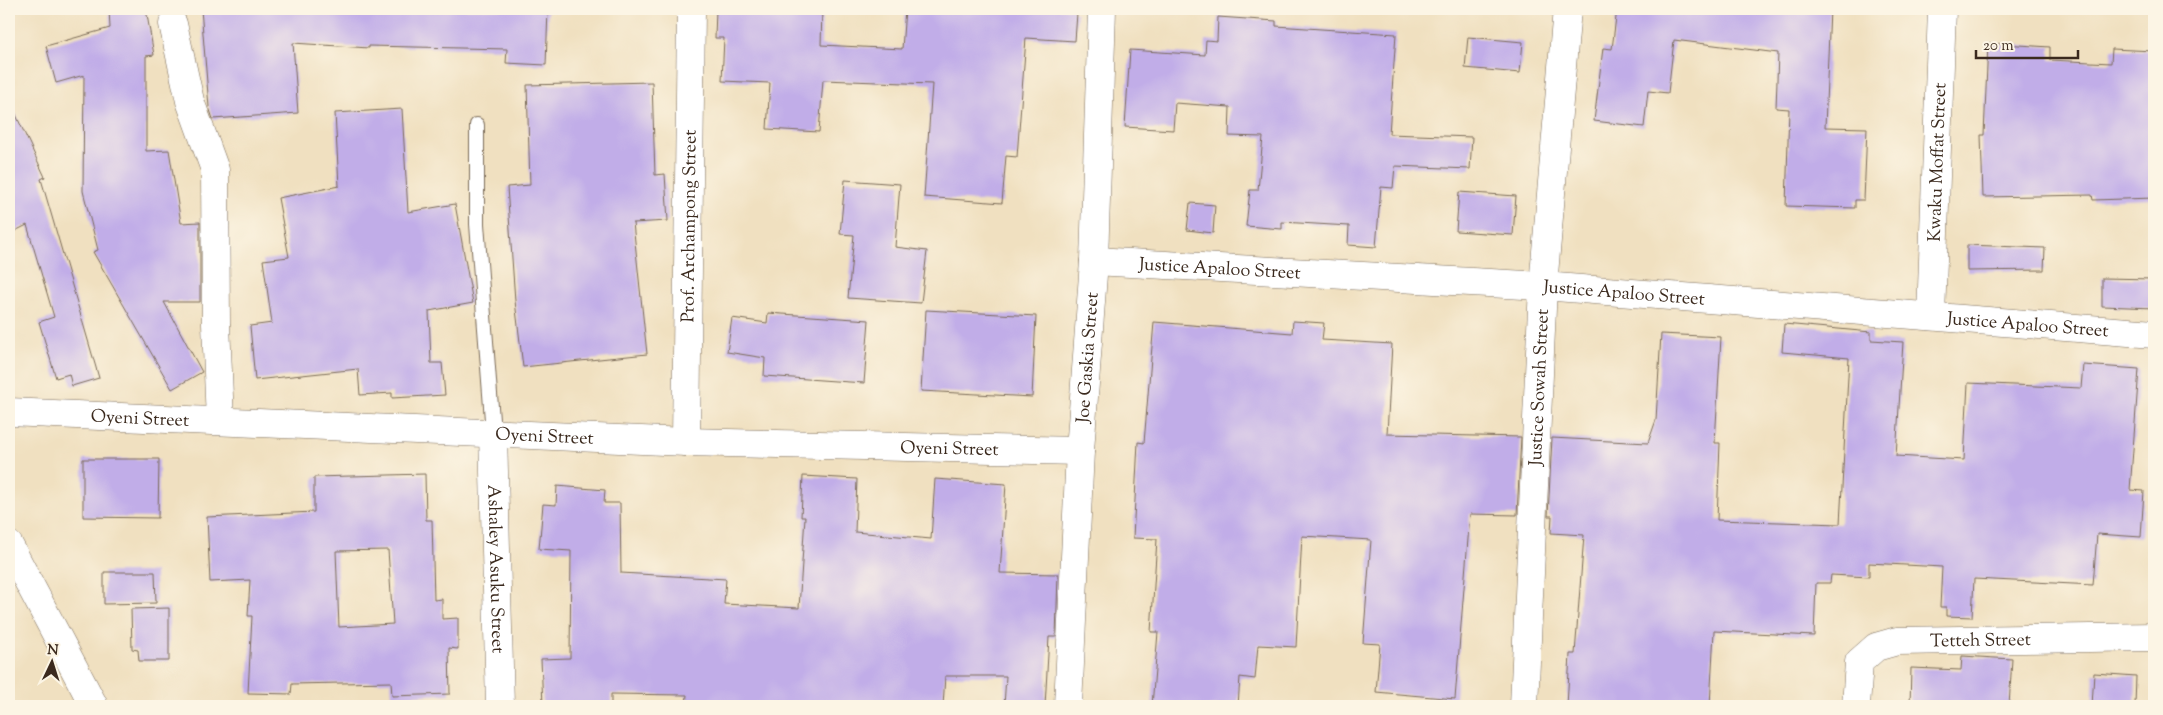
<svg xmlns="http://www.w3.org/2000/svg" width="2163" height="715" font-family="'Sorts Mill Goudy',serif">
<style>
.building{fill:#c1ade8;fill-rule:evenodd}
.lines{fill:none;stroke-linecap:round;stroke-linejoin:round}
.lane-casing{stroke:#7a6a57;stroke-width:16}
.street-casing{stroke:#7a6a57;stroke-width:29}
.lane{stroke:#fff;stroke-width:14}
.street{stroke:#fff;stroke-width:28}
.labels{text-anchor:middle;stroke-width:4;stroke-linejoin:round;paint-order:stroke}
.street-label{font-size:18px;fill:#3b2a1e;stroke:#fcf5e5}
</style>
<rect width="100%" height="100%" fill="#fcf5e5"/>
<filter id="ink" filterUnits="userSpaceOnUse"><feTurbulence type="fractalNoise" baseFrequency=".02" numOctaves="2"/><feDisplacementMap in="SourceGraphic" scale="10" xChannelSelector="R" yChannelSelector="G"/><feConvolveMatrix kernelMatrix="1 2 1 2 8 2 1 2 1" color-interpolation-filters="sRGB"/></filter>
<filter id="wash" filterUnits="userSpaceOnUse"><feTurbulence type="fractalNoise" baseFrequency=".0096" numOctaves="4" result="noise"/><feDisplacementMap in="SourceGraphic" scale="20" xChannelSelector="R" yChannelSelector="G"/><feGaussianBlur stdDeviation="1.12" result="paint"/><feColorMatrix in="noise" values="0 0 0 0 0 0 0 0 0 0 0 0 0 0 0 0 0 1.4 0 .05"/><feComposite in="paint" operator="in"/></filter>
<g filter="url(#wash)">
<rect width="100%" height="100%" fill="#f0e0c0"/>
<g id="blocks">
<g class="building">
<path d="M 109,9 L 146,9 L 154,55 L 146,56 L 146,151 L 169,150 L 181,223 L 200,222 L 200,302 L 164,302 L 202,372 L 172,389 L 93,252 L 98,250 L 83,191 L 84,75 L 56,83 L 46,46 L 110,28 Z"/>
<path d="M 201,9 L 548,9 L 546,65 L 506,63 L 507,49 L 369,46 L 369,48 L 293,43 L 298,113 L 213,119 L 209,107 Z"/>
<path d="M 716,9 L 822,9 L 821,45 L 902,49 L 905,9 L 1074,9 L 1074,13 L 1077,13 L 1075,41 L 1026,38 L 1017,157 L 1006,156 L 1002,203 L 924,197 L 932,84 L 823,80 L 819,132 L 767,129 L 770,83 L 722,81 L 724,38 L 715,38 Z"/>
<path d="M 1617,9 L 1830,9 L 1825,127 L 1867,128 L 1864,200 L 1855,200 L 1855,208 L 1786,206 L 1789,109 L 1776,108 L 1778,53 L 1674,40 L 1668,93 L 1648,91 L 1644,127 L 1594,121 L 1603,48 L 1612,49 Z"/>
<path d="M 1218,17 L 1276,21 L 1276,26 L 1396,34 L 1389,134 L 1472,137 L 1470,169 L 1395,166 L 1393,188 L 1381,187 L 1376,247 L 1348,245 L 1349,226 L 1282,222 L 1282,229 L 1246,226 L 1250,190 L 1258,190 L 1263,137 L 1229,136 L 1230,107 L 1175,103 L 1173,130 L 1125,127 L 1130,50 L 1205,55 L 1206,40 L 1217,41 Z"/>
<path d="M 1468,37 L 1523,42 L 1520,73 L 1465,68 Z"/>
<path d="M 1988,43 L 2050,47 L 2050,60 L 2111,63 L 2112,49 L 2154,51 L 2154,198 L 2093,200 L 2092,195 L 1983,197 L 1981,135 L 1984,135 Z"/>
<path d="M 652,82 L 655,175 L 665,174 L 668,221 L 633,223 L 647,354 L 523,367 L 515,301 L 507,187 L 530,185 L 527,85 Z"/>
<path d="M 9,100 L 45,177 L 41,179 L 99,378 L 72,386 L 69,374 L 56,378 L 39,322 L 54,317 L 27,225 L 9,234 Z"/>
<path d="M 402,109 L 408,212 L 455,204 L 473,303 L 429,311 L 431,363 L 442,363 L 445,395 L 392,398 L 392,393 L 360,395 L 358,369 L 255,380 L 250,326 L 272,323 L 263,260 L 289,257 L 278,198 L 339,186 L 335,113 Z"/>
<path d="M 845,180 L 900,184 L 895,247 L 927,251 L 921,303 L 848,298 L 854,235 L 840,234 Z"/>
<path d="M 1459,192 L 1516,196 L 1513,235 L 1456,231 Z"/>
<path d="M 1190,203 L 1215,205 L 1213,233 L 1187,230 Z"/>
<path d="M 1967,245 L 2045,248 L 2044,270 L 1967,271 Z"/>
<path d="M 2102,278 L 2154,279 L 2154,308 L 2102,306 Z"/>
<path d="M 926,310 L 1036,316 L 1032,397 L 921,391 Z"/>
<path d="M 768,313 L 869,320 L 864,383 L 764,376 L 765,358 L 727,352 L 732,318 L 767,323 Z"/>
<path d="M 1293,321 L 1324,323 L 1322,340 L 1392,344 L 1387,434 L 1521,437 L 1517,515 L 1470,514 L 1455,699 L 1376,692 L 1380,644 L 1363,643 L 1371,540 L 1302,536 L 1296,647 L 1258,645 L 1255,679 L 1240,677 L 1238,706 L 1152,706 L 1158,632 L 1151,632 L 1157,539 L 1133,538 L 1138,442 L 1144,443 L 1154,322 L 1292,333 Z"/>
<path d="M 1784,324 L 1871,332 L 1871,340 L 1903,342 L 1896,456 L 1964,460 L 1968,383 L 2081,388 L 2083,365 L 2139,369 L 2130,490 L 2144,491 L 2141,537 L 2097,534 L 2093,585 L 1974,579 L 1972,617 L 1946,616 L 1946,607 L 1940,607 L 1942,567 L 1869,563 L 1869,577 L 1831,575 L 1830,583 L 1816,583 L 1814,636 L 1714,631 L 1710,706 L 1567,706 L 1570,654 L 1575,654 L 1584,535 L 1551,533 L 1552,516 L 1548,516 L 1552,438 L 1648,443 L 1656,420 L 1661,334 L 1721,337 L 1715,443 L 1720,443 L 1717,520 L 1840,524 L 1849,358 L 1782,352 Z"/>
<path d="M 83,459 L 159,459 L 158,518 L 83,517 Z"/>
<path d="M 425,474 L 426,520 L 432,520 L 434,600 L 442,599 L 442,619 L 458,618 L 458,649 L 449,648 L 450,694 L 392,696 L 391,682 L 292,684 L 291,694 L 248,693 L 252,616 L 248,616 L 250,580 L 210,582 L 207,517 L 314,512 L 314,477 ZM 388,550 L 393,624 L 339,627 L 336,551 Z"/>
<path d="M 803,476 L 857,479 L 855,532 L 931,539 L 935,479 L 1006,484 L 1000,573 L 1058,574 L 1056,637 L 1049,637 L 1045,706 L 1004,706 L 1006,676 L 945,676 L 943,706 L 686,706 L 687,695 L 611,694 L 611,706 L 543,706 L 541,659 L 570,658 L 571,551 L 539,549 L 543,504 L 556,505 L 557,486 L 605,490 L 604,503 L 620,503 L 621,573 L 726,579 L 724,604 L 799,608 L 805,517 L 801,517 Z"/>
<path d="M 104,572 L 155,572 L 156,603 L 104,604 Z"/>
<path d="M 169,608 L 169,661 L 139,661 L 138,650 L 132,649 L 131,609 Z"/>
<path d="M 1962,656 L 2012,659 L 2009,706 L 1910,706 L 1911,668 L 1961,670 Z"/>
<path d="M 2094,673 L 2136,676 L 2135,706 L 2092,706 Z"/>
</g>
</g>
</g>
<g filter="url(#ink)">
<use href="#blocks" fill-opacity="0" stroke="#7a6a57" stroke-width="1"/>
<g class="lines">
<g class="lane-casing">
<path id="lane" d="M 477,125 L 477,224 L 493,433"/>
</g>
<g class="street-casing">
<g id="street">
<path d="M 173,24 L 190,101 L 215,170 L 216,324 L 220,421"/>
<path id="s1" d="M 1094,261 L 1543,286 L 2154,334"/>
<path id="s2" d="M 1931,316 L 1942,9"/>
<path id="s3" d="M 9,412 L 686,442 L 1080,451"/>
<path id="s4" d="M 493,433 L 500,706"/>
<path id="s5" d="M 686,442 L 691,9"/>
<path d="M 9,545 L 94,706"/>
<path id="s6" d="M 1068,706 L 1080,451 L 1094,261 L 1102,9"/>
<path id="s7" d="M 1524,706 L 1543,286 L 1567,9"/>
<path id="s8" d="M 1856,706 L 1859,662 L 1876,647 L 1897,641 L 2154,637"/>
</g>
</g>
<use href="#lane" class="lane"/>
<use href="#street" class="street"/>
</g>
</g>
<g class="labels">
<g class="street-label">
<text dy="6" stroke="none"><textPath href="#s2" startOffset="154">Kwaku Moffat Street</textPath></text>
<text dy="6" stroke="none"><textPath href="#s5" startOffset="216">Prof. Archampong Street</textPath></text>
<text dy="6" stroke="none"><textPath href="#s1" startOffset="126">Justice Apaloo Street</textPath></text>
<text dy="6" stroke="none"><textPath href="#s1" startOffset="531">Justice Apaloo Street</textPath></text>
<text dy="6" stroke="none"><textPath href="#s1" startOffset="936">Justice Apaloo Street</textPath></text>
<text dy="6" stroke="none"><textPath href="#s6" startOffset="349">Joe Gaskia Street</textPath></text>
<text dy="6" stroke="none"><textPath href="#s7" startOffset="319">Justice Sowah Street</textPath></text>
<text dy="6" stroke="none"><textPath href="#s3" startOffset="131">Oyeni Street</textPath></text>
<text dy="6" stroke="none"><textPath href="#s3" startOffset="536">Oyeni Street</textPath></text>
<text dy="6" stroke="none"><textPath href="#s3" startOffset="941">Oyeni Street</textPath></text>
<text dy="6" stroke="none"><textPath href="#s4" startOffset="136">Ashaley Asuku Street</textPath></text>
<text dy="6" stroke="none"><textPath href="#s8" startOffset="172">Tetteh Street</textPath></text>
</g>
</g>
<rect width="2163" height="715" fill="none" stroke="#fcf5e5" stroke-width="30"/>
<g transform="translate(52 662) rotate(4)" stroke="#fcf5e5" stroke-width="4" paint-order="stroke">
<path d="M0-4L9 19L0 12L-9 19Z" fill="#3b2a1e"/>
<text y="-8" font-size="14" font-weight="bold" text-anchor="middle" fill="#3b2a1e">N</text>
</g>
<path d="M1976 50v8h102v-8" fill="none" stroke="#3b2a1e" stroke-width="2.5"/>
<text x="1983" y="50" font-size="15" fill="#3b2a1e" stroke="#fcf5e5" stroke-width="4" paint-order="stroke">20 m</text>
</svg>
